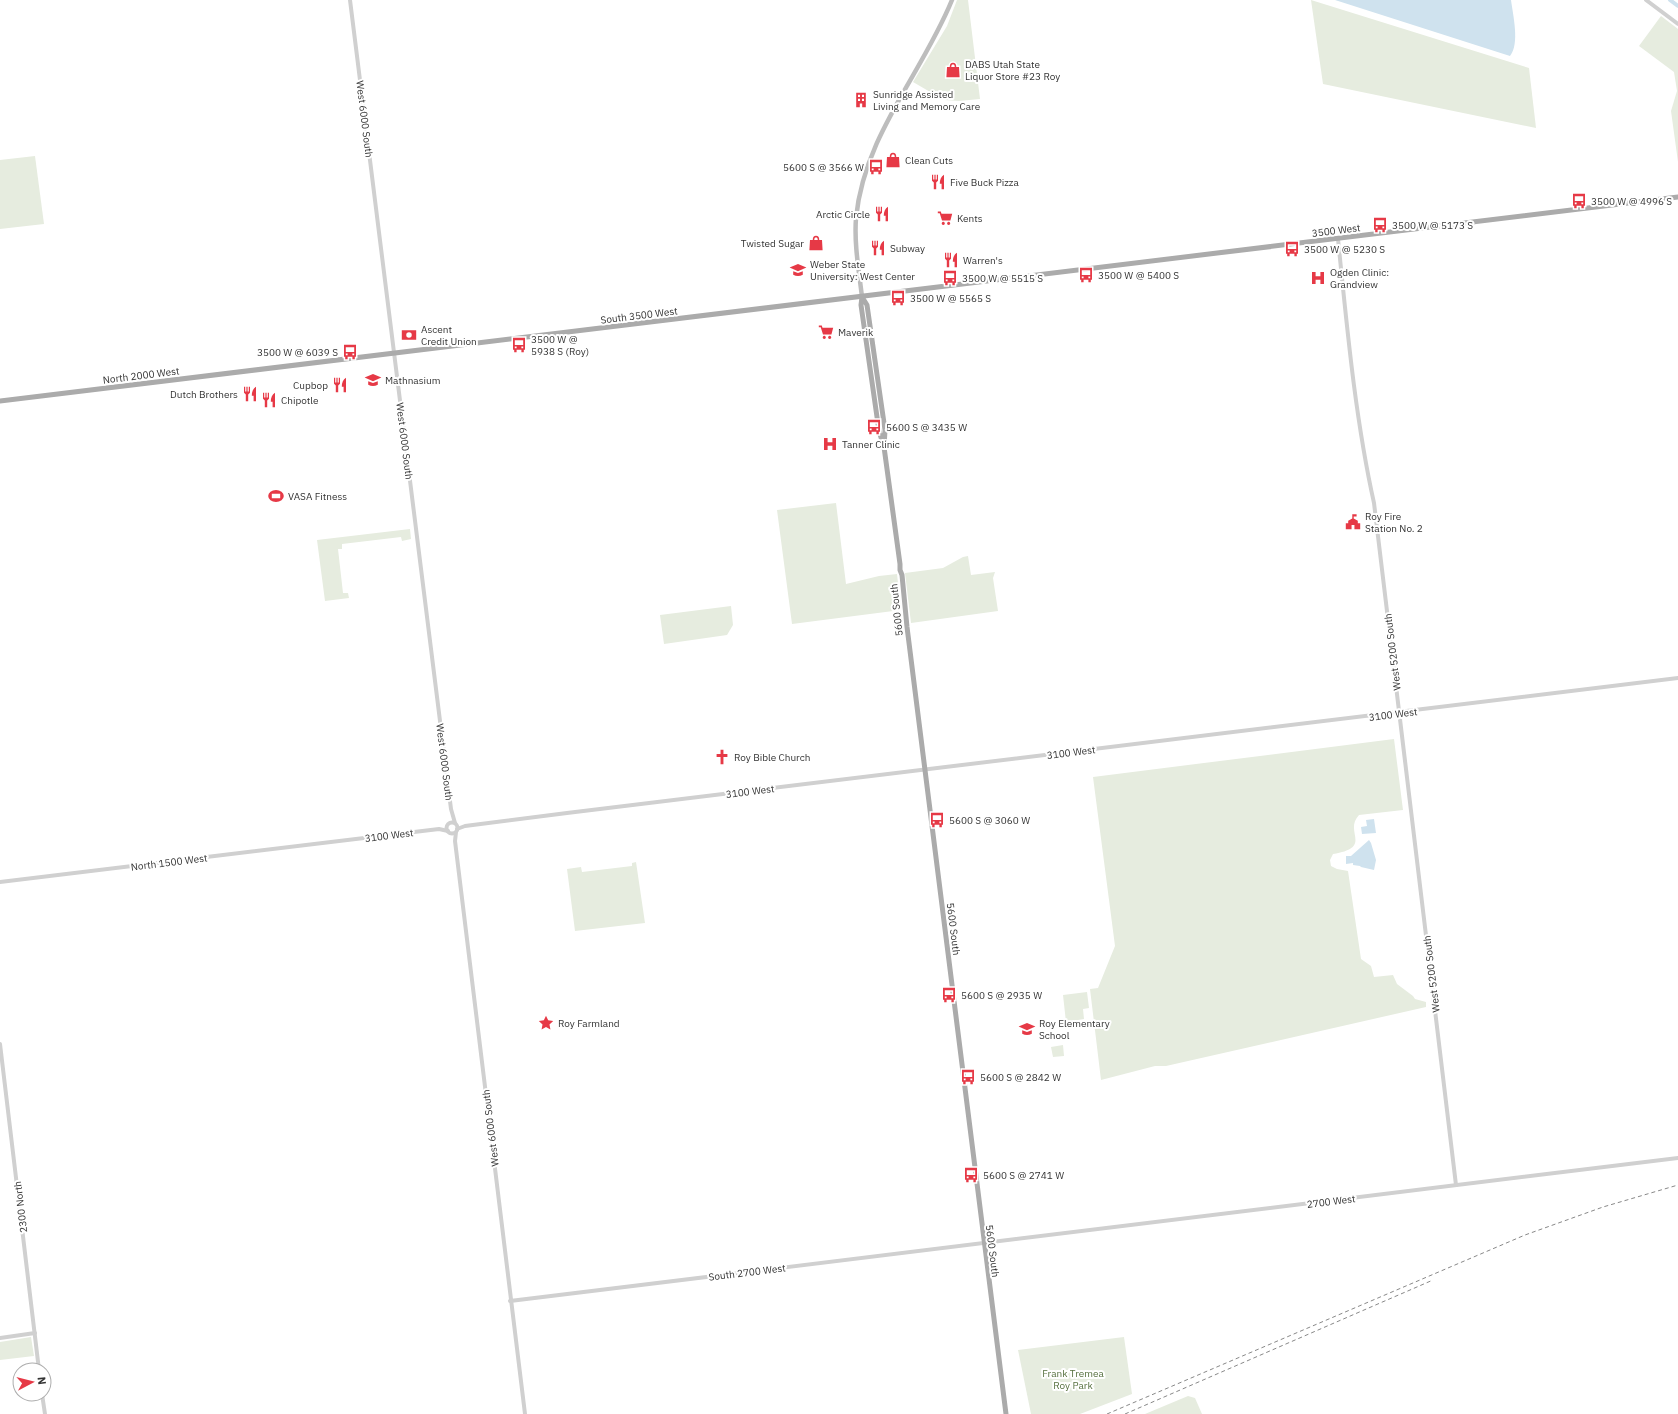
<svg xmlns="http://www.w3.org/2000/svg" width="1678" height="1414" font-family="'IBM Plex Sans',sans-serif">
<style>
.green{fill:#e6ecdf}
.water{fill:#cfe2ee}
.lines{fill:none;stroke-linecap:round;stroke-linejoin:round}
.canal{stroke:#cfe2ee;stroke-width:4}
.tertiary{stroke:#d0d0d0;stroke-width:4}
.secondary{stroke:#bdbdbd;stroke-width:4.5}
.primary{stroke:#ababab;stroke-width:5}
.rail{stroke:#888;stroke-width:1;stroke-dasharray:4 3;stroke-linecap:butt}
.labels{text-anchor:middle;stroke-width:4;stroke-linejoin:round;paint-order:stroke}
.poi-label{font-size:10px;fill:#333;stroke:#fff;text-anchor:start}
.street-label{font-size:10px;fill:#333;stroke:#fff}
.park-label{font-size:10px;fill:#56703f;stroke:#fff}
</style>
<rect width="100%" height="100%" fill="#fff"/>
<g class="green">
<path d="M 957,0 L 968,0 L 980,99 L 959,101 L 944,100 L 913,82 L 947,26 Z"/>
<path d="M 1311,0 L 1529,68 L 1536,128 L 1323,84 Z"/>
<path d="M 1661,16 L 1678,29 L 1678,162 L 1671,111 L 1677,91 L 1674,72 L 1639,46 Z"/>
<path d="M 35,156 L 44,224 L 0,229 L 0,160 Z"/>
<path d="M 836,503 L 846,584 L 879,576 L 897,574 L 901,610 L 792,624 L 777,510 Z"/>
<path d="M 410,529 L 411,539 L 402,541 L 401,537 L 342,544 L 342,549 L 338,549 L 343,593 L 348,593 L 349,598 L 325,601 L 317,540 Z"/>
<path d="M 968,556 L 971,575 L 995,572 L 993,578 L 998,611 L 911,623 L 905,573 L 943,568 L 963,557 Z"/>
<path d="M 731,606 L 733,625 L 727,635 L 664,644 L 660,615 Z"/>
<path d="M 1394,739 L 1403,810 L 1359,815 C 1343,832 1374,847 1333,854 L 1330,860 L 1331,866 L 1337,869 L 1348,871 L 1361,959 L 1371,966 L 1374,977 L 1393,975 L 1397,984 L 1413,996 L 1415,999 L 1426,1002 L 1426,1007 L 1166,1066 L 1155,1066 L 1101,1080 L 1090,989 L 1098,988 L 1115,946 L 1093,777 Z"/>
<path d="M 636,862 L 645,923 L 575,931 L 567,869 L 581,867 L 582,872 L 632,866 L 632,863 Z"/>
<path d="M 1087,992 L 1089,1008 L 1083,1009 L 1084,1019 L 1066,1022 L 1063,995 Z"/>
<path d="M 1063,1045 L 1064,1056 L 1053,1057 L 1051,1047 Z"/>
<path d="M 31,1337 L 34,1356 L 0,1360 L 0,1342 Z"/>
<path d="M 1124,1337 L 1132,1394 L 1080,1414 L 1031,1414 L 1018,1350 Z"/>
<path d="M 1188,1396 L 1195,1398 L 1202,1414 L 1145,1414 Z"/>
</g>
<g class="water">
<path d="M 1335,0 L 1511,0 C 1513,15 1520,44 1510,56 Z"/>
<path d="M 1374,819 L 1376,833 L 1362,834 L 1361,827 L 1367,826 L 1366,820 Z"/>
<path d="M 1369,840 L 1371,843 L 1376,860 L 1374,870 L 1361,867 L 1360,866 L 1353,865 L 1353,863 L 1346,864 L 1346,856 L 1351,856 Z"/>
</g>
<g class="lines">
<path class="canal" d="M 1670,0 L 1678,6"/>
<g class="tertiary">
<path d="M 350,0 L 451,809 L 455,823"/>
<path d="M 1646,0 L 1678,24"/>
<path d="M 1338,239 C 1347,327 1355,417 1374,503 L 1456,1185"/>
<circle cx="452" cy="828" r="5.5"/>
<path d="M 457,829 L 465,826 L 567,813 L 1678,678"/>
<path d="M 456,832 L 455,841 L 525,1414"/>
<path d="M 0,882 L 439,829 L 448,831"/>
<path d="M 0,1044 L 39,1370"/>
<path d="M 510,1301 L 1678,1158"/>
<path d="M 0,1338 L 35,1333"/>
<path d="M 42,1394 L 45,1414"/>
</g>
<path class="secondary" d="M 862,297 C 859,271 854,244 856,218 C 864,135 922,74 952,0"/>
<g class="primary">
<path d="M 862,297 L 867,305 L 885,430 L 884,447 L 879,431 L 861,305 Z"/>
<path d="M 0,401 L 1678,197"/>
<path d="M 884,447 L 900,564 L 900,570 L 902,575 L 907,627 L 1006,1414"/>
</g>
<g class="rail">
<path d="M 1107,1414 L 1525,1235 L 1603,1207 L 1678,1185"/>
<path d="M 1125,1414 L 1433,1280"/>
</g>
</g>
<defs>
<g id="shop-bare" transform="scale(1.2)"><path d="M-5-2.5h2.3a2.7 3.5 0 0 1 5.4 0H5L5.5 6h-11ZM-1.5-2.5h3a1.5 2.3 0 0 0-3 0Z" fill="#e63946" stroke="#fff" stroke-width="2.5" paint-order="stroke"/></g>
<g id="building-bare" transform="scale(1.2)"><path d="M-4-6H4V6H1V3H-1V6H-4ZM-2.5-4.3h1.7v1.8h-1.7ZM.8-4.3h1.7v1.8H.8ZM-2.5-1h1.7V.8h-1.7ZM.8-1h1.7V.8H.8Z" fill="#e63946" stroke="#fff" stroke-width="2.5" paint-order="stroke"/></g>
<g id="bus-bare" transform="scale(1.2)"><path d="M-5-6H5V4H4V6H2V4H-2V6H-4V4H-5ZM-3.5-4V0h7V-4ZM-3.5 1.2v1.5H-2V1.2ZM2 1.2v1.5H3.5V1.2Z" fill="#e63946" stroke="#fff" stroke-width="2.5" paint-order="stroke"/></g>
<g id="restaurant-bare" transform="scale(1.2)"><path d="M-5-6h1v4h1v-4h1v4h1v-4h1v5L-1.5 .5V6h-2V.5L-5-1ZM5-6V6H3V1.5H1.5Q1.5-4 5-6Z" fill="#e63946" stroke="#fff" stroke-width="2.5" paint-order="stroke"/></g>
<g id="supermarket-bare" transform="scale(1.2)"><path d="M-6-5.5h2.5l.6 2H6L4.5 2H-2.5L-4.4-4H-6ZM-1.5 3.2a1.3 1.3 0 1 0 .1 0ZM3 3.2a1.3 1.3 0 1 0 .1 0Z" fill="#e63946" stroke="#fff" stroke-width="2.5" paint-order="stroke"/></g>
<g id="university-bare" transform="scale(1.2)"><path d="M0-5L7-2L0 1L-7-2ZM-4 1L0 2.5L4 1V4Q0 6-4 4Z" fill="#e63946" stroke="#fff" stroke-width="2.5" paint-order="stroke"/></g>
<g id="hospital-bare" transform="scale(1.2)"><path d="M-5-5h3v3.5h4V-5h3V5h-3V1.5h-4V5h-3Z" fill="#e63946" stroke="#fff" stroke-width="2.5" paint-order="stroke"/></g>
<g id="bank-bare" transform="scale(1.2)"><path d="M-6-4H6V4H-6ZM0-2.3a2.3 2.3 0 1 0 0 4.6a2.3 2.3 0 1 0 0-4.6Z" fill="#e63946" stroke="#fff" stroke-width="2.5" paint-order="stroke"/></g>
<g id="school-bare" transform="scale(1.2)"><path d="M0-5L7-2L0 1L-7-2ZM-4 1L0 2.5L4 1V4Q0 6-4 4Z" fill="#e63946" stroke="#fff" stroke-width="2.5" paint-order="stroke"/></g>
<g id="stadium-bare" transform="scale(1.2)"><path d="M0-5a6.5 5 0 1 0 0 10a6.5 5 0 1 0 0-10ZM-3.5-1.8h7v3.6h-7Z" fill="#e63946" stroke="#fff" stroke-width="2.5" paint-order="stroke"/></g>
<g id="civic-bare" transform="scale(1.2)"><path d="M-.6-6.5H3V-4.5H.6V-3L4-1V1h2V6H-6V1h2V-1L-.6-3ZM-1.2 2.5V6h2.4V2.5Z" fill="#e63946" stroke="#fff" stroke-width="2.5" paint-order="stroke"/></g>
<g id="church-bare" transform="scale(1.2)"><path d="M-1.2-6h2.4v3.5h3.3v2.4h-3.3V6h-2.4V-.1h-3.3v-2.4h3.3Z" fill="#e63946" stroke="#fff" stroke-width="2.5" paint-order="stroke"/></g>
<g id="sight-bare" transform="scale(1.2)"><path d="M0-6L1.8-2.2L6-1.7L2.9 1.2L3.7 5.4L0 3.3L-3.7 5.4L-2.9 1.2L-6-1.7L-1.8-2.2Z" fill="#e63946" stroke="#fff" stroke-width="2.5" paint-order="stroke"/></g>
</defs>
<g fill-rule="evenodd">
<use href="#shop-bare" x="953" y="70"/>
<use href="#building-bare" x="861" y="100"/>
<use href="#shop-bare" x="893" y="160"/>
<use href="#bus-bare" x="876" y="167"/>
<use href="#restaurant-bare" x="938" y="182"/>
<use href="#bus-bare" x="1579" y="201"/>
<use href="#restaurant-bare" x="882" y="214"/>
<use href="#supermarket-bare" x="945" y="218"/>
<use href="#bus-bare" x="1380" y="225"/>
<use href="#shop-bare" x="816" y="243"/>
<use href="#restaurant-bare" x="878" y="248"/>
<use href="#bus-bare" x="1292" y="249"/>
<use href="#restaurant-bare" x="951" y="260"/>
<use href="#university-bare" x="798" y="270"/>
<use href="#bus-bare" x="1086" y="275"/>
<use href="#bus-bare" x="950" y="278"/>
<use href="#hospital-bare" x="1318" y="278"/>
<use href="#bus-bare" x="898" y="298"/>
<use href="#supermarket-bare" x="826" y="332"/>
<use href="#bank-bare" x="409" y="335"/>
<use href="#bus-bare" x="519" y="345"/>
<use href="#bus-bare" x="350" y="352"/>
<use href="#school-bare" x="373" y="380"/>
<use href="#restaurant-bare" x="340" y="385"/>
<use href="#restaurant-bare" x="250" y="394"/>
<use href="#restaurant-bare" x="269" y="400"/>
<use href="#bus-bare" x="874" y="427"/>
<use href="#hospital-bare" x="830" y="444"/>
<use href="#stadium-bare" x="276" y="496"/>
<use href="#civic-bare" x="1353" y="522"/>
<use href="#church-bare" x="722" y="757"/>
<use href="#bus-bare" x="937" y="820"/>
<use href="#bus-bare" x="949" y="995"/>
<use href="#sight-bare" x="546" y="1023"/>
<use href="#school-bare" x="1027" y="1029"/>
<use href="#bus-bare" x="968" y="1077"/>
<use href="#bus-bare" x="971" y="1175"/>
</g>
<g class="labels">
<g class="poi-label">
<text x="965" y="68">DABS Utah State<tspan x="965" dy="12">Liquor Store #23 Roy</tspan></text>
<text x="873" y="98">Sunridge Assisted<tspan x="873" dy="12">Living and Memory Care</tspan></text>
<text x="905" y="164">Clean Cuts</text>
<text x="864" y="171" text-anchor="end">5600 S @ 3566 W</text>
<text x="950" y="186">Five Buck Pizza</text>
<text x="1591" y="205">3500 W @ 4996 S</text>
<text x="870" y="218" text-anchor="end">Arctic Circle</text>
<text x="957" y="222">Kents</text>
<text x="1392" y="229">3500 W @ 5173 S</text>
<text x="804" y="247" text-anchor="end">Twisted Sugar</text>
<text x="890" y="252">Subway</text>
<text x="1304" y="253">3500 W @ 5230 S</text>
<text x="963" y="264">Warren's</text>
<text x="810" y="268">Weber State<tspan x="810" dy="12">University: West Center</tspan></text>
<text x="1330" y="276">Ogden Clinic:<tspan x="1330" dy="12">Grandview</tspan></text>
<text x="1098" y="279">3500 W @ 5400 S</text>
<text x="962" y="282">3500 W @ 5515 S</text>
<text x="910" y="302">3500 W @ 5565 S</text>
<text x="421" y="333">Ascent<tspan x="421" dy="12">Credit Union</tspan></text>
<text x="838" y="336">Maverik</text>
<text x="531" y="343">3500 W @<tspan x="531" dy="12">5938 S (Roy)</tspan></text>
<text x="338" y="356" text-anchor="end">3500 W @ 6039 S</text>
<text x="385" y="384">Mathnasium</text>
<text x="328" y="389" text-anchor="end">Cupbop</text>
<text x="238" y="398" text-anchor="end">Dutch Brothers</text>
<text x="281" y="404">Chipotle</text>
<text x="886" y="431">5600 S @ 3435 W</text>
<text x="842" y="448">Tanner Clinic</text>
<text x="288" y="500">VASA Fitness</text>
<text x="1365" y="520">Roy Fire<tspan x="1365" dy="12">Station No. 2</tspan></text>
<text x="734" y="761">Roy Bible Church</text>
<text x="949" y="824">5600 S @ 3060 W</text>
<text x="961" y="999">5600 S @ 2935 W</text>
<text x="558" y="1027">Roy Farmland</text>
<text x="1039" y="1027">Roy Elementary<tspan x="1039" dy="12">School</tspan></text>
<text x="980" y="1081">5600 S @ 2842 W</text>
<text x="983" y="1179">5600 S @ 2741 W</text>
</g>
<g class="street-label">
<text transform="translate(365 119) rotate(83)" y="4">West 6000 South</text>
<text transform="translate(1336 230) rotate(-7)" y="4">3500 West</text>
<text transform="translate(639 315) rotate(-7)" y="4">South 3500 West</text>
<text transform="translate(141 375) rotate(-7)" y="4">North 2000 West</text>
<text transform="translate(405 441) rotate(83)" y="4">West 6000 South</text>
<text transform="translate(896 610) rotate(-96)" y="4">5600 South</text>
<text transform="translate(1392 652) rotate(-97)" y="4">West 5200 South</text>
<text transform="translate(1393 714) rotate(-7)" y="4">3100 West</text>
<text transform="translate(1071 752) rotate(-7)" y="4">3100 West</text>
<text transform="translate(445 762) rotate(83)" y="4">West 6000 South</text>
<text transform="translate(750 791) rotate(-7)" y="4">3100 West</text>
<text transform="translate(389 835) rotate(-7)" y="4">3100 West</text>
<text transform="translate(169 862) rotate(-7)" y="4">North 1500 West</text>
<text transform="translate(954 929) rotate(83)" y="4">5600 South</text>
<text transform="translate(1431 974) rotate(-97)" y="4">West 5200 South</text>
<text transform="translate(490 1128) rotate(-97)" y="4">West 6000 South</text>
<text transform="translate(1331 1201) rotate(-7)" y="4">2700 West</text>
<text transform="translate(20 1207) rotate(-97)" y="4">2300 North</text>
<text transform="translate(993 1251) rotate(83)" y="4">5600 South</text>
<text transform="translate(747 1272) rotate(-7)" y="4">South 2700 West</text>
</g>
<g class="park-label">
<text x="1073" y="1377">Frank Tremea<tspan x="1073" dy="12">Roy Park</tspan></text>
</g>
</g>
<g transform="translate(32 1382) rotate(83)"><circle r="19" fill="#ffffff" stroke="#adadad"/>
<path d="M0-3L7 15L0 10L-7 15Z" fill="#e63946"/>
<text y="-6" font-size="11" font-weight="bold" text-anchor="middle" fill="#333333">N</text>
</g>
</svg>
